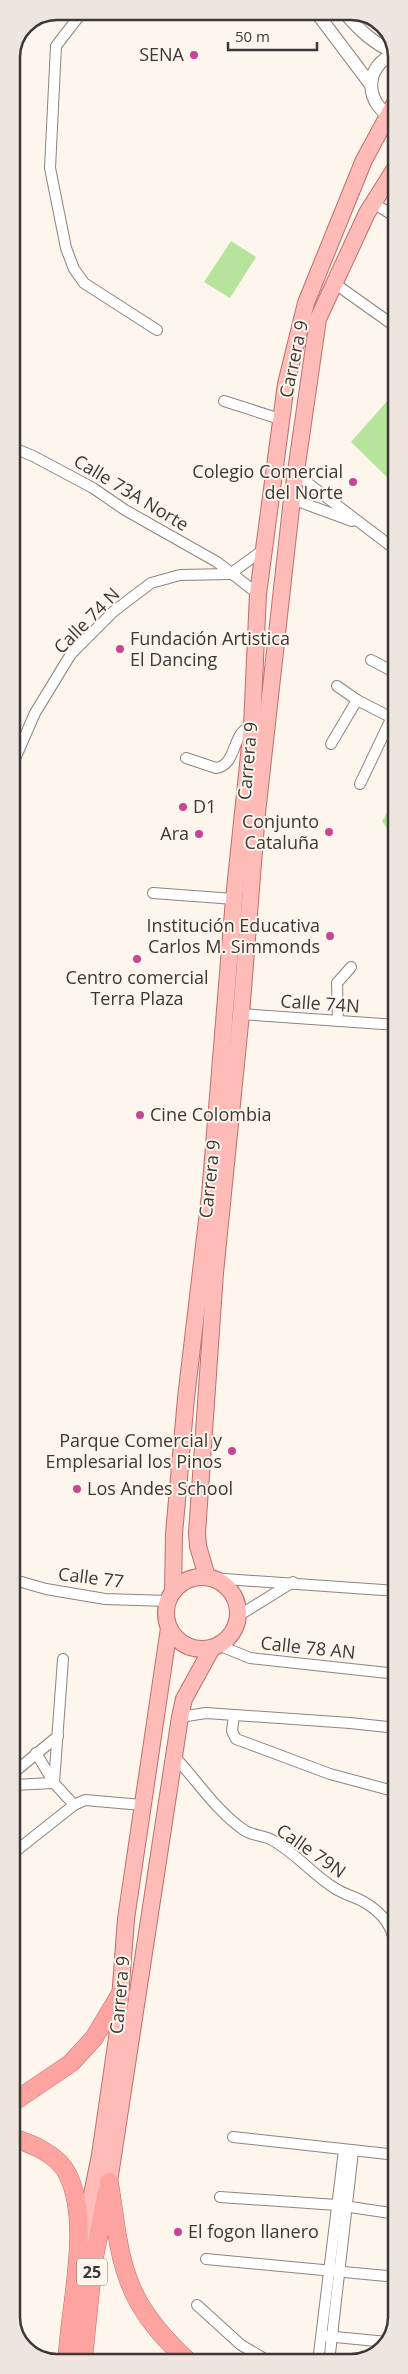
<svg xmlns="http://www.w3.org/2000/svg" width="408" height="2374" font-family="'Open Sans',sans-serif">
<style>
.green{fill:#b7e49d}
.lines{fill:none;stroke-linecap:round;stroke-linejoin:round}
.minor-casing{stroke:#8d847e;stroke-width:12}
.tertiary-casing{stroke:#8d847e;stroke-width:14}
.primary-casing{stroke:#ba706c;stroke-width:18}
.trunk-casing{stroke:#ba706c;stroke-width:19}
.minor{stroke:#fff;stroke-width:10}
.tertiary{stroke:#fff;stroke-width:12}
.primary{stroke:#febbb8;stroke-width:16}
.trunk{stroke:#fea4a0;stroke-width:18}
.poi-dot{fill:#c54692;stroke:#fef5ed;stroke-width:2}
.labels{text-anchor:middle;stroke-width:4;stroke-linejoin:round;paint-order:stroke}
.shield{fill:#fef5ed;stroke:#76716c;stroke-width:1}
.shield-label{font-size:16px;font-weight:bold;fill:#3c3835}
.poi-label{font-size:18px;fill:#3c3835;stroke:#fef5ed;text-anchor:end}
.street-label{font-size:18px;fill:#3c3835;stroke:#fef5ed}
.rim{fill:none;stroke:#3c3835;stroke-width:2.5}
</style>
<rect width="100%" height="100%" fill="#fef5ed"/>
<g class="green">
<path d="M 231,241 L 256,257 L 230,298 L 204,282 Z"/>
<path d="M 396,391 L 396,486 L 351,442 Z"/>
<path d="M 392,804 L 397,807 L 397,843 L 382,821 Z"/>
</g>
<g class="lines">
<g class="minor-casing">
<g id="minor">
<path d="M 83,11 L 56,46 L 50,168 L 66,248 L 74,269 L 84,283 L 157,330"/>
<path d="M 373,203 L 396,217"/>
<path d="M 334,283 L 396,327"/>
<path d="M 224,401 L 283,420"/>
<path d="M 11,447 L 33,456 L 93,488 L 125,510 L 217,562 L 258,594"/>
<path d="M 297,472 L 305,481 L 396,550"/>
<path d="M 292,499 L 352,521"/>
<path d="M 371,660 L 396,673"/>
<path d="M 337,686 L 357,700 L 396,720"/>
<path d="M 331,744 L 357,700"/>
<path d="M 186,758 L 216,768 C 238,765 231,731 252,726"/>
<path d="M 11,768 L 35,713 L 71,654 L 114,611 L 151,583 L 180,575 L 230,574 L 263,550"/>
<path d="M 360,784 L 392,717"/>
<path d="M 153,893 L 234,899"/>
<path d="M 241,1014 L 397,1025"/>
<path d="M 338,1021 L 337,983 L 351,967"/>
<path d="M 211,1578 L 397,1591"/>
<path d="M 11,1579 L 46,1589 L 105,1599 L 168,1601"/>
<path d="M 238,1616 L 293,1582"/>
<path d="M 218,1645 L 250,1658 L 397,1674"/>
<path d="M 234,1715 L 232,1731 L 236,1739 L 330,1774 L 397,1792"/>
<path d="M 180,1717 L 206,1713 L 350,1723 L 397,1728"/>
<path d="M 36,1753 L 54,1783 L 74,1805"/>
<path d="M 173,1755 C 196,1779 216,1811 244,1830 C 252,1836 264,1835 272,1840 C 296,1853 313,1875 336,1889 C 344,1894 355,1897 364,1902 C 397,1921 398,1946 393,1981 L 397,1987"/>
<path d="M 12,1774 L 58,1736"/>
<path d="M 54,1783 L 63,1659"/>
<path d="M 12,1785 L 54,1783"/>
<path d="M 12,1854 L 74,1805 L 85,1800 L 142,1805"/>
<path d="M 233,2137 L 397,2155"/>
<path d="M 220,2197 L 337,2205 L 397,2214"/>
<path d="M 206,2259 L 397,2277"/>
<path d="M 197,2305 L 241,2345 L 270,2362"/>
<path d="M 325,2336 L 387,2342"/>
<path d="M 318,2362 L 344,2150"/>
<path d="M 329,2362 L 353,2151"/>
</g>
</g>
<g class="tertiary-casing">
<g id="tertiary">
<path d="M 316,12 L 371,85"/>
<path d="M 344,12 C 359,30 373,43 395,53"/>
<path d="M 396,53 C 362,66 364,105 396,120"/>
</g>
</g>
<g class="primary-casing">
<g id="primary">
<path d="M 207,1577 L 198,1546 L 197,1533 L 215,1273 L 241,1014 L 257,813 L 292,499 L 318,319 L 367,213 L 396,167"/>
<circle cx="202" cy="1613" r="36"/>
<path d="M 173,1592 L 174,1534 L 186,1398 L 210,1195 L 234,899 L 252,726 L 258,594 L 286,384 L 306,303 L 364,160 L 396,101"/>
<path d="M 109,2182 L 180,1717 L 184,1699 L 212,1648"/>
<path d="M 83,2239 L 100,2155 L 117,2038 L 126,1919 L 169,1628"/>
</g>
</g>
<g class="trunk-casing">
<g id="trunk">
<path d="M 12,2103 L 71,2063 L 94,2038 L 121,1993"/>
<path d="M 12,2138 C 31,2143 59,2155 68,2175 C 92,2225 69,2308 67,2362"/>
<path d="M 109,2182 C 115,2215 117,2252 130,2284 C 142,2315 165,2340 189,2362"/>
<path d="M 83,2362 L 93,2264 L 107,2192"/>
</g>
</g>
<use href="#minor" class="minor"/>
<use href="#tertiary" class="tertiary"/>
<use href="#primary" class="primary"/>
<use href="#trunk" class="trunk"/>
</g>
<g class="poi-dot">
<circle cx="194" cy="55" r="5"/>
<circle cx="353" cy="482" r="5"/>
<circle cx="120" cy="649" r="5"/>
<circle cx="183" cy="807" r="5"/>
<circle cx="329" cy="832" r="5"/>
<circle cx="199" cy="834" r="5"/>
<circle cx="330" cy="936" r="5"/>
<circle cx="137" cy="959" r="5"/>
<circle cx="140" cy="1115" r="5"/>
<circle cx="232" cy="1451" r="5"/>
<circle cx="77" cy="1489" r="5"/>
<circle cx="178" cy="2232" r="5"/>
</g>
<g class="labels">
<rect class="shield" x="77" y="2258.5" width="30" height="27" rx="4"/>
<g class="shield-label">
<text x="92" y="2278">25</text>
</g>
<g class="poi-label">
<text x="184" y="61">SENA</text>
<text x="343" y="478">Colegio Comercial<tspan x="343" dy="21">del Norte</tspan></text>
<text x="130" y="645" text-anchor="start">Fundación Artistica<tspan x="130" dy="21">El Dancing</tspan></text>
<text x="193" y="813" text-anchor="start">D1</text>
<text x="319" y="828">Conjunto<tspan x="319" dy="21">Cataluña</tspan></text>
<text x="189" y="840">Ara</text>
<text x="320" y="932">Institución Educativa<tspan x="320" dy="21">Carlos M. Simmonds</tspan></text>
<text x="137" y="984" text-anchor="middle">Centro comercial<tspan x="137" dy="21">Terra Plaza</tspan></text>
<text x="150" y="1121" text-anchor="start">Cine Colombia</text>
<text x="222" y="1447">Parque Comercial y<tspan x="222" dy="21">Emplesarial los Pinos</tspan></text>
<text x="87" y="1495" text-anchor="start">Los Andes School</text>
<text x="188" y="2238" text-anchor="start">El fogon llanero</text>
</g>
<g class="street-label">
<text transform="translate(294 359) rotate(-78)" y="6">Carrera 9</text>
<text transform="translate(131 493) rotate(31)" y="6">Calle 73A Norte</text>
<text transform="translate(87 621) rotate(-45)" y="6">Calle 74 N</text>
<text transform="translate(248 761) rotate(-85)" y="6">Carrera 9</text>
<text transform="translate(320 1004) rotate(4)" y="6">Calle 74N</text>
<text transform="translate(210 1179) rotate(-84)" y="6">Carrera 9</text>
<text transform="translate(91 1578) rotate(7)" y="6">Calle 77</text>
<text transform="translate(308 1648) rotate(6)" y="6">Calle 78 AN</text>
<text transform="translate(311 1851) rotate(35)" y="6">Calle 79N</text>
<text transform="translate(120 1995) rotate(-85)" y="6">Carrera 9</text>
</g>
</g>
<path d="M0 0H408V2374H0ZM57 20H351A37 37 0 0 1 388 57V2317A37 37 0 0 1 351 2354H57A37 37 0 0 1 20 2317V57A37 37 0 0 1 57 20Z" fill="#eee6de" fill-rule="evenodd"/>
<path class="rim" d="M57 20H351A37 37 0 0 1 388 57V2317A37 37 0 0 1 351 2354H57A37 37 0 0 1 20 2317V57A37 37 0 0 1 57 20Z"/>
<path d="M228 42v8h89v-8" fill="none" stroke="#3c3835" stroke-width="2.5"/>
<text x="235" y="42" font-size="15" fill="#3c3835" stroke="#fef5ed" stroke-width="4" paint-order="stroke">50 m</text>
</svg>
